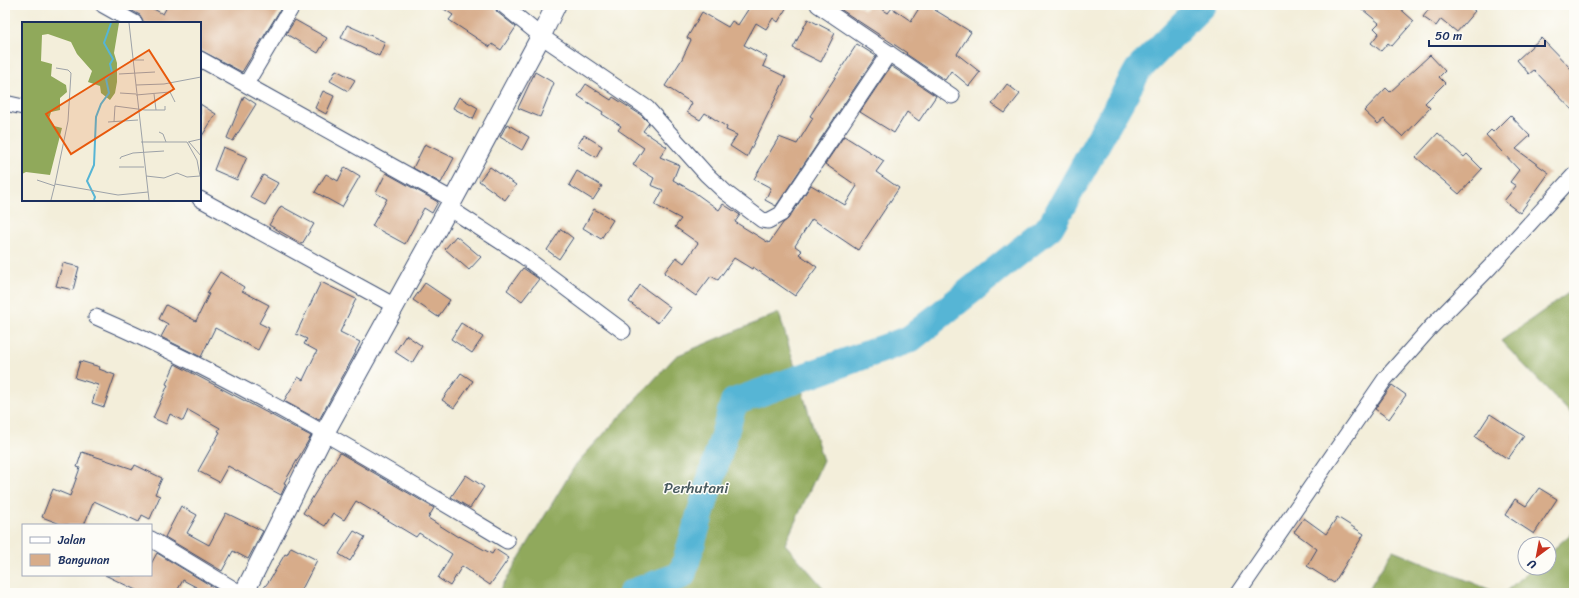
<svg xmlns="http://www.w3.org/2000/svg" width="1579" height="598" font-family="Sriracha,sans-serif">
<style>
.forest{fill:#90a95b;stroke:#566c5c}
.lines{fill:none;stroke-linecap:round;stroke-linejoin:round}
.river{stroke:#56b5d5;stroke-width:28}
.building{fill:#d7ac8a}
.minor-casing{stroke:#3b4c71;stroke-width:17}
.tertiary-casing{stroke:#3b4c71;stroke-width:21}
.minor{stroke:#fff;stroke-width:15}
.tertiary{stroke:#fff;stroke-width:19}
.labels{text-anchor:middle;stroke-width:3;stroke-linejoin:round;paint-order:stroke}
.park-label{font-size:15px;fill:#495b60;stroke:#fdfcf7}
.inset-river{fill:none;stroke:#56b5d5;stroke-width:2}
.inset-road{fill:none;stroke:#9da2a8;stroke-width:1}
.view{fill:#e8590c;fill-opacity:0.15;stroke:#e8590c;stroke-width:2}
.inset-edge{fill:none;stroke:#1b2f5e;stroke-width:2}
</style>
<rect width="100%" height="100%" fill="#fdfcf7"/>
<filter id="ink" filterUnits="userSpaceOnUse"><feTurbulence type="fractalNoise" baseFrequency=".025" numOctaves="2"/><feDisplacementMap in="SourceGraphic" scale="8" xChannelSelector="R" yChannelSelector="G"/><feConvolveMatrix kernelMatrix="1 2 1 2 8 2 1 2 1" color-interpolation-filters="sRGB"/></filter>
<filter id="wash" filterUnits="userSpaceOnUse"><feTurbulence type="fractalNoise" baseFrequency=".012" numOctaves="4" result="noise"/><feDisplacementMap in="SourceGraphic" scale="16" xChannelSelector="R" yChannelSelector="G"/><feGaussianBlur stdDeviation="0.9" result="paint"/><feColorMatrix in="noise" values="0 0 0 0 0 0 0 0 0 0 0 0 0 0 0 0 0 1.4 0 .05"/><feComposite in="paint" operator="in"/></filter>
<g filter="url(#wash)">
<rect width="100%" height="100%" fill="#f3eeda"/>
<g class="forest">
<path d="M 1574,289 L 1574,454 L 1571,414 L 1501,341 Z"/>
<path d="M 779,313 L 823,461 L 785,544 L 828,593 L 498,593 L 576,464 L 676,356 Z"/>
<path d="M 1574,531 L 1574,593 L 1504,593 L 1532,568 L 1549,568 L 1549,553 Z"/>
<path d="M 1393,550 L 1498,593 L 1366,593 Z"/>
</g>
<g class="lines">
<path class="river" d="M 632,593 L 682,575 L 734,402 L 910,339 L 1050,227 L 1138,70 L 1202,5"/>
</g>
<g id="blocks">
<g class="building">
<path d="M 121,5 L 146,5 L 163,14 L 168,5 L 283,5 L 242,72 L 200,50 L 200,23 L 144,23 L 140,15 Z"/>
<path d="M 438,5 L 494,5 L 497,12 L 516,27 L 501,50 L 492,44 L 490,47 L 449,20 L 453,15 Z"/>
<path d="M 751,5 L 788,5 L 778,22 L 773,18 L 766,29 L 756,23 L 744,45 L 767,57 L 763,66 L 786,77 L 747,157 L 730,146 L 737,135 L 726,130 L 727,127 L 705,113 L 700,120 L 687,112 L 692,103 L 665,86 L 682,59 L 691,40 L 687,38 L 702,12 L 728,27 L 732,21 L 738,25 Z"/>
<path d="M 834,5 L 856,5 L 865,10 L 868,5 L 876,5 L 888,13 L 892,8 L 911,21 L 921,5 L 939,5 L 935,10 L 971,32 L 957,54 L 980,72 L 969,86 L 951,71 L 945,80 L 906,54 L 907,53 Z"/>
<path d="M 1357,5 L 1396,5 L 1414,21 L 1392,46 L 1388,43 L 1381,51 L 1371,43 L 1379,33 L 1374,28 L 1379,23 Z"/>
<path d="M 1424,5 L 1468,5 L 1475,11 L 1457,32 L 1441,19 L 1436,26 L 1423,17 L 1429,9 Z"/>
<path d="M 808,19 L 835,33 L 821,62 L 793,48 Z"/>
<path d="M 295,20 L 327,38 L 318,53 L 286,34 Z"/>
<path d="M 347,25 L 385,42 L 379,56 L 341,38 Z"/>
<path d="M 1541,38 L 1574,72 L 1574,112 L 1534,70 L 1529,74 L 1517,60 Z"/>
<path d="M 857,44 L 876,56 L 776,206 L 765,200 L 771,188 L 754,179 L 779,137 L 797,144 L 813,118 L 810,116 Z"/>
<path d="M 1430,55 L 1445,71 L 1439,77 L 1445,83 L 1425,103 L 1430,108 L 1403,137 L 1384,119 L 1378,124 L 1364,111 L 1386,88 L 1390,92 Z"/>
<path d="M 891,66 L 936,96 L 919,121 L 907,112 L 894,133 L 860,112 Z"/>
<path d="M 336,70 L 355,80 L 348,91 L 330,81 Z"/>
<path d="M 535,72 L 554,83 L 540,117 L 518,108 Z"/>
<path d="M 586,84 L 611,100 L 613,97 L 641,115 L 649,123 L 643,131 L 667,147 L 660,157 L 679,165 L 673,180 L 694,192 L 719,210 L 723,204 L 740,215 L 735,222 L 769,243 L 783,223 L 788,219 L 811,185 L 845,205 L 857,186 L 825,164 L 844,136 L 884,161 L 876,172 L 899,188 L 858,250 L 812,219 L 795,246 L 802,251 L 799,254 L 817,267 L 795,296 L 753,267 L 752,269 L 734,258 L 718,280 L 711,276 L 696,296 L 664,273 L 676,257 L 684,263 L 698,243 L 675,227 L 681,219 L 655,205 L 663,190 L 651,185 L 654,178 L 633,165 L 644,148 L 618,130 L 621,126 L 602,114 L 603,112 L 578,96 Z"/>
<path d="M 1007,84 L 1020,94 L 1005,113 L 992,104 Z"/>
<path d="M 323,91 L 334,96 L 326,114 L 315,108 Z"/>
<path d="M 244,96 L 256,104 L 233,141 L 227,138 Z"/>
<path d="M 459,97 L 478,108 L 473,119 L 453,108 Z"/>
<path d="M 200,104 L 216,114 L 200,139 Z"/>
<path d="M 1510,115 L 1530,136 L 1516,149 L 1549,173 L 1520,213 L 1504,201 L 1516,186 L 1510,182 L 1519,170 L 1486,135 L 1491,130 L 1493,132 Z"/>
<path d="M 507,124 L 529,137 L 522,150 L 500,137 Z"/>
<path d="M 1438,133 L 1464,157 L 1467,154 L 1482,169 L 1459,194 L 1416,157 Z"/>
<path d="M 584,135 L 602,146 L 596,157 L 577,146 Z"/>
<path d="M 425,144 L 454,158 L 441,183 L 413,168 Z"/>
<path d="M 223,147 L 247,157 L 237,180 L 214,170 Z"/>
<path d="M 345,167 L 360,176 L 342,207 L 315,192 L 326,174 L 338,181 Z"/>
<path d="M 490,167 L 516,185 L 505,200 L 479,181 Z"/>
<path d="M 577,171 L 602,186 L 593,200 L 569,185 Z"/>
<path d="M 386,173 L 438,202 L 432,213 L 424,208 L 405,244 L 372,226 L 387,199 L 376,193 Z"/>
<path d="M 263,175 L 278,183 L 265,205 L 250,197 Z"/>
<path d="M 281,206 L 314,224 L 302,244 L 269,225 Z"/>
<path d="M 594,209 L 613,220 L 601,239 L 583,228 Z"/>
<path d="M 561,229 L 573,238 L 559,259 L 547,250 Z"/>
<path d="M 456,236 L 481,257 L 469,270 L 445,249 Z"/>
<path d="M 63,263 L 79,267 L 73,290 L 56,286 Z"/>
<path d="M 523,268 L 539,279 L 522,301 L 507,290 Z"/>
<path d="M 220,272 L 244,287 L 242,291 L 269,305 L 259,323 L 269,328 L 258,350 L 215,328 L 201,357 L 161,337 L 168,324 L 159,319 L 166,305 L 196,321 L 209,294 L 207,293 Z"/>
<path d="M 321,282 L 356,299 L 340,332 L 360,342 L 355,352 L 356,352 L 319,420 L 284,401 L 298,377 L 303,380 L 317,351 L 304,344 L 307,339 L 296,334 Z"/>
<path d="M 425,283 L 450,300 L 438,317 L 413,300 Z"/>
<path d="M 640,285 L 670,307 L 658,323 L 629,302 Z"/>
<path d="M 461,323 L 483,337 L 472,353 L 451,339 Z"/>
<path d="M 406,335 L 422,346 L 412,363 L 395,352 Z"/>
<path d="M 80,361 L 100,367 L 99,369 L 115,375 L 104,407 L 92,403 L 98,385 L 75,378 Z"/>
<path d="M 175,364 L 311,436 L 284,483 L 286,484 L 281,495 L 228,466 L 219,482 L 198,471 L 220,432 L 218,431 L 220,428 L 188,410 L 183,421 L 170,414 L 166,424 L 153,418 L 168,385 L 166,384 Z"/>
<path d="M 461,373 L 473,381 L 454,408 L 442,400 Z"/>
<path d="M 1392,385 L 1406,395 L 1389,419 L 1375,409 Z"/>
<path d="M 1490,414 L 1524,436 L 1508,459 L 1475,437 Z"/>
<path d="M 82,452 L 133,469 L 135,465 L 162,478 L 155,494 L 160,496 L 150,519 L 142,515 L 139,522 L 94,501 L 84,525 L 63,525 L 42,517 L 53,489 L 70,496 L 80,468 L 77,467 Z"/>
<path d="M 340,453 L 434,508 L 428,518 L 458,537 L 459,536 L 492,554 L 495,549 L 509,558 L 490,585 L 462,566 L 450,586 L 438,578 L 452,554 L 419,533 L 416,537 L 356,501 L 344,520 L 333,513 L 325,526 L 303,513 Z"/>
<path d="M 466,475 L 484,487 L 470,508 L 451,497 Z"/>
<path d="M 1539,488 L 1557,499 L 1534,534 L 1505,515 L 1515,499 L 1526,506 Z"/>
<path d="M 181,506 L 197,515 L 187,533 L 209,545 L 226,513 L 263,531 L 248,559 L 233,551 L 222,571 L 165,537 Z"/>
<path d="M 1337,517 L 1364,534 L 1334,583 L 1307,566 L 1317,549 L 1294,532 L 1304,518 L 1326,534 Z"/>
<path d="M 354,531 L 365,537 L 350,561 L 339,554 Z"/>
<path d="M 291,547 L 317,560 L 300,593 L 260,593 L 269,581 L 285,554 L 287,555 Z"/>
<path d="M 157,553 L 223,593 L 207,593 L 183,580 L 176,593 L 142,593 L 105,575 L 151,575 L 151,564 Z"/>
</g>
</g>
</g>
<g filter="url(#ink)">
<use href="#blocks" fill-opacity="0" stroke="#3b4c71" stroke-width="1"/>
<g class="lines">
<g class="minor-casing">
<g id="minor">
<path d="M 103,5 L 135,23"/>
<path d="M 503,5 L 541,36 L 647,108 L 706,174 L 725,192 L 762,220 L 768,221 L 781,214 L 889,53"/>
<path d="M 818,5 L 952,96"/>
<path d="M 200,59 L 453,200"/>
<path d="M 246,84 L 293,5"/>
<path d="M 5,103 L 23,107"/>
<path d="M 200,199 L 395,306"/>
<path d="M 449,208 L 523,256 L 623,331"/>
<path d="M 96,317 C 240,380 373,461 507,541"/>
<path d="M 151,539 L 240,593"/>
<path d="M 1238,593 L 1385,379 L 1431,327 L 1490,267 L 1574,175"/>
</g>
</g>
<g class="tertiary-casing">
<path id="tertiary" d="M 244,593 L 325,432 L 453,200 L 541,36 L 556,5"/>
</g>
<use href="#minor" class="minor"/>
<use href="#tertiary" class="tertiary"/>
</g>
</g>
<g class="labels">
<g class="park-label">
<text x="696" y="493">Perhutani</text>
</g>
</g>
<g transform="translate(22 22)">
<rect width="179" height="179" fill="#f3eeda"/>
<path d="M 0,1 L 97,1 L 92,31 L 95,41 L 95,60 L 93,71 L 88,78 L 79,71 L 78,64 L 66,60 L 70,49 L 55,32 L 49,20 L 26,12 L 20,13 L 19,39 L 30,42 L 29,54 L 44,63 L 45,70 L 38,76 L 38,88 L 29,90 L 27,97 L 32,104 L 40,106 L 28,153 L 4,150 L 0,152 Z" fill="#90a95b"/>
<path class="inset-river" d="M 72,178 L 73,175 L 65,159 L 72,143 L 74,95 L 79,82 L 87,71 L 84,57 L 90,50 L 88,42 L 91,37 L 82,21 L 89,1"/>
<path class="inset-road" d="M 107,1 L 127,178M 108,38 L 122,38M 97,52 L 133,50M 114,63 L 142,62 L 179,55M 98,71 L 114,72M 132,72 L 134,88M 114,73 L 148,70 L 153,80M 86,100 L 116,98M 92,100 L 93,84 L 123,88 L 143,88 L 143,84M 137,110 L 141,112 L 144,120M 119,120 L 165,120 L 175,138 L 178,154 L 165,155 L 155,151 L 142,156 L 124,154M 166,120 L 179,117M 167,120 L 179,134M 98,137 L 99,135 L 111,131 L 142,129M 97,145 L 122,145M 15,158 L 33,164M 33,162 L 46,99 L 49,51 L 46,48 L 34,46M 29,178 L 33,162 L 96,173 L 126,170"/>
<path class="view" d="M 127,28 L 152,67 L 49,132 L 24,92 Z"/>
<rect width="179" height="179" class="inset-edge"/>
</g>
<rect width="1579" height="598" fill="none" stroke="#fdfcf7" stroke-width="20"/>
<rect x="22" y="524" width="130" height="52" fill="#fdfcf7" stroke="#a3aaba"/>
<rect x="30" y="537" width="20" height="6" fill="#ffffff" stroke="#a3aaba"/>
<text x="58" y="544" font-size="12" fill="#1b2f5e">Jalan</text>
<rect x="30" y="554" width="20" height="12" fill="#d7ac8a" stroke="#a3aaba"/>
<text x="58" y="564" font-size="12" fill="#1b2f5e">Bangunan</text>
<g transform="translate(1537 556) rotate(212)"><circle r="19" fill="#fdfcf7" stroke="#a3aaba"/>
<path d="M0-3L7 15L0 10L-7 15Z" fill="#c8321e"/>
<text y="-6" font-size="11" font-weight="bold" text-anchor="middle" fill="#1b2f5e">U</text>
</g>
<path d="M1429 40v6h116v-6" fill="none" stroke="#1b2f5e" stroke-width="2"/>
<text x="1435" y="40" font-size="12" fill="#1b2f5e" stroke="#fdfcf7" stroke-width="3" paint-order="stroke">50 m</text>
</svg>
